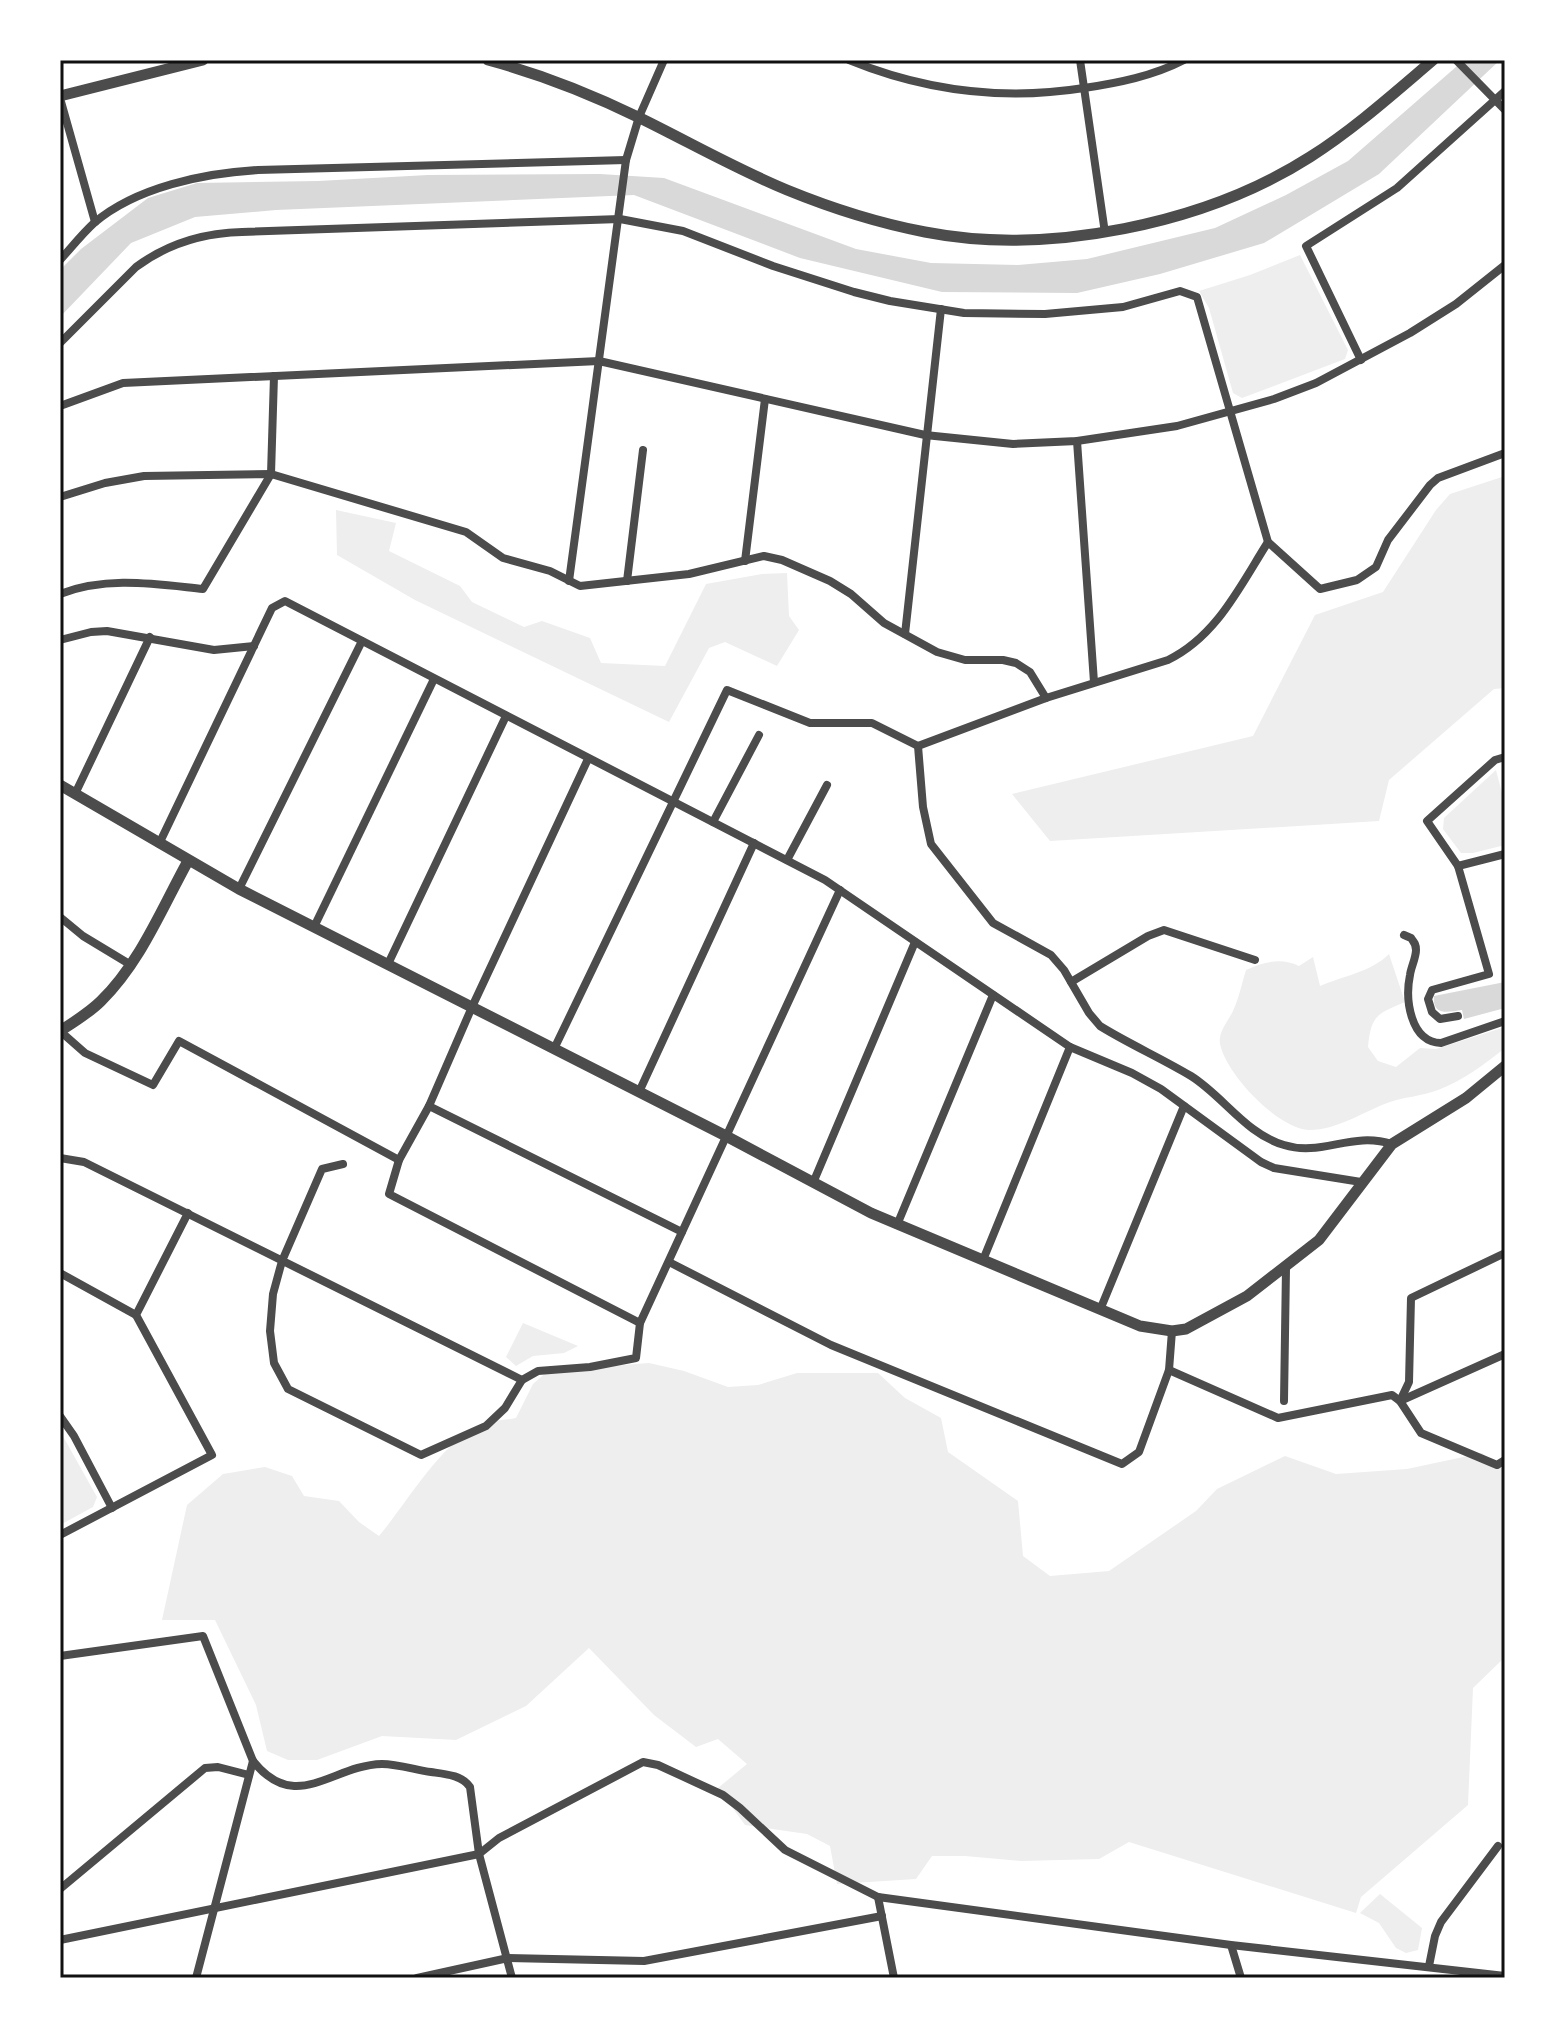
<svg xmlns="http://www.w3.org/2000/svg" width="1565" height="2038" font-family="'Exo 2',sans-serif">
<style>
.green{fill:#eee}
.water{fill:#d9d9d9}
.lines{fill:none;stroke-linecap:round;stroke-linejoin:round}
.minor{stroke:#4c4c4c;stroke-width:8}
.tertiary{stroke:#4c4c4c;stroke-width:11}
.neatline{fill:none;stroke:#111;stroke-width:3}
</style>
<rect width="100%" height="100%" fill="#fff"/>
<g class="green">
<path d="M 1300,255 L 1348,350 L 1345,359 L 1242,398 L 1233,393 L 1209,308 L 1199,291 L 1250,275 Z"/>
<path d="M 1505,476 L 1505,688 L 1494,689 L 1389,780 L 1379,821 L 1050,841 L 1012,794 L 1253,736 L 1315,615 L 1383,592 L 1436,510 L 1450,494 Z"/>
<path d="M 336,510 L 396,523 L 389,551 L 460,586 L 472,602 L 524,627 L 542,621 L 590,638 L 601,663 L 665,666 L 706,584 L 762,574 L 787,573 L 789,616 L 799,630 L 777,666 L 725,642 L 709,648 L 669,722 L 415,600 L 337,555 Z"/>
<path d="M 1496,770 L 1505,805 L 1505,845 L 1473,853 L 1461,853 L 1443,829 L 1444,818 Z"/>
<path d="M 1389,954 L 1405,1002 C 1377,1014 1371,1015 1368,1047 L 1378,1061 L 1396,1067 L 1420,1048 L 1436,1049 L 1505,1027 L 1505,1048 C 1485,1064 1462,1081 1438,1090 C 1422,1096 1405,1097 1390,1102 C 1364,1111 1338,1130 1309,1130 C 1278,1129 1226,1074 1220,1044 C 1218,1032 1228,1021 1233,1011 C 1239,998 1242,983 1246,970 C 1264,962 1281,957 1299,966 L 1313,957 L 1320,986 C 1343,976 1371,972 1389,954 Z"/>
<path d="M 523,1323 L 578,1346 L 564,1353 L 533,1356 L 516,1366 L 506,1357 Z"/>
<path d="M 649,1363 L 684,1371 L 728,1387 L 758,1385 L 797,1373 L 878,1373 L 905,1398 L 941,1418 L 948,1452 L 1018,1501 L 1023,1556 L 1050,1576 L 1109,1571 L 1196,1511 L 1217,1489 L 1285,1456 L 1336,1474 L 1407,1469 L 1482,1453 L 1505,1471 L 1505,1657 L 1473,1688 L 1468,1805 L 1361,1897 L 1356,1913 L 1129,1842 L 1099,1859 L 1021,1861 L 965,1856 L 932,1856 L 916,1879 L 837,1884 L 830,1846 L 807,1834 L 745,1825 L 718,1788 L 747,1764 L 718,1739 L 696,1747 L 654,1715 L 589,1648 L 526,1706 L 456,1740 L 382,1736 L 317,1760 L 288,1760 L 267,1751 L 256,1705 L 215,1620 L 162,1620 L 187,1505 L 223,1474 L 265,1467 L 292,1476 L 304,1496 L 339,1501 L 359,1522 L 379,1536 C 407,1503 444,1437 485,1423 C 495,1420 506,1420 516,1418 L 533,1384 L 548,1371 Z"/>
<path d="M 60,1431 L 97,1497 L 93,1507 L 60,1525 Z"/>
<path d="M 1380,1894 L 1422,1928 L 1418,1950 L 1406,1953 L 1396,1948 L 1379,1923 L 1360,1913 Z"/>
</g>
<g class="water">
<path d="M 1464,60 L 1500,60 L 1379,174 L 1264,243 L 1160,274 L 1077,293 L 942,292 L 800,258 L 634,195 L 276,210 L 195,217 L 131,243 L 60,317 L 60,270 L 81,249 L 148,198 L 197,183 L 318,181 L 428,175 L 600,174 L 664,178 L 856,249 L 931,263 L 1018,265 L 1087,259 L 1215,228 L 1286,195 L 1348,161 Z"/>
<path d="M 1505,982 L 1505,1008 L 1464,1019 L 1462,1010 C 1448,1012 1432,1016 1434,996 Z"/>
</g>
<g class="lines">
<g class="minor">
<path d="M 849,60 C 925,91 1002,101 1084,88 C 1118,83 1153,76 1184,60"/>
<path d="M 1080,60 L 1105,233"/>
<path d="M 1456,60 L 1505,110"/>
<path d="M 60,98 L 95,222"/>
<path d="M 60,260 C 71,248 82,234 94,223 C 136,187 205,173 258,170 L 626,160"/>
<path d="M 60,343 L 136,267 C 167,244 203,233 242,232 L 620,219 L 683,231 L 773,266 L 854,292 L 890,301 L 964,313 L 1045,314 L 1123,307 L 1180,291 L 1197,297 L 1268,542 L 1320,589 L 1357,580 L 1376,567 L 1388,540 L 1430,485 L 1438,478 L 1505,453"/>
<path d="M 1361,360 L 1306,246 L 1397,188 L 1505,91"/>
<path d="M 60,406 L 123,383 L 599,361 L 925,435 L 1013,444 L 1077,441 L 1177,426 L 1274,399 L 1316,383 L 1410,333 L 1456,304 L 1505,265"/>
<path d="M 1077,441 L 1094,682"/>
<path d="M 60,497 L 105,483 L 144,476 L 271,474 L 466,532 L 503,558 L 550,571 L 580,586 L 689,574 L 764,556 L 782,560 L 830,581 L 851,594 L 884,623 L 937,652 L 965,660 L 1003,660 L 1016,663 L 1030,672 L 1046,698"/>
<path d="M 1268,542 C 1240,586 1217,636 1168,660 L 1046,698 L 918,746 L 923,807 L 931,844 L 993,923 L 1051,955 L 1064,970 L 1089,1013 L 1100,1026 C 1129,1044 1161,1058 1191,1076 C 1223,1096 1246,1134 1284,1145 C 1322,1157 1351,1131 1392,1144"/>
<path d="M 745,561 L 765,399"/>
<path d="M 569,581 L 626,160 L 639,117 L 664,60"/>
<path d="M 627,581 L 643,450"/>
<path d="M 60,594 C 107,576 154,584 203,589 L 271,474 L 274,376"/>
<path d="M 905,634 L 941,309"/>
<path d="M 60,640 L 91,632 L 107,631 L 214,650 L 254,646"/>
<path d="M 588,759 L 472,1007 L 429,1106 L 399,1160 L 389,1194 L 640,1323"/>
<path d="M 75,794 L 150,637"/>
<path d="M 713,822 L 759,735"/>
<path d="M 159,844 L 272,608 L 285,601 L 825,880 L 1070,1047 L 1132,1073 L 1161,1089 L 1261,1162 L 1274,1168 L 1361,1182"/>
<path d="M 787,860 L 827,785"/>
<path d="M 1458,866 L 1505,854"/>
<path d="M 239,889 L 362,641"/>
<path d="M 60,917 L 83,936 L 131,965"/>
<path d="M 314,927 L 434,679"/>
<path d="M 1404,935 L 1411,938 C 1414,942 1416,944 1416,950 C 1416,958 1411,967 1410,975 C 1405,999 1410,1042 1441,1043 L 1505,1021"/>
<path d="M 388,964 L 506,716"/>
<path d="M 1071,982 L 1148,936 L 1164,930 L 1255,960"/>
<path d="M 1458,1016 L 1440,1019 L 1432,1012 L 1428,999 L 1432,990 L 1489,974 L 1458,866 L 1427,821 L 1495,760 L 1505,757"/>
<path d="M 60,1031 L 85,1053 L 153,1085 L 179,1041 L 399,1160"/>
<path d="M 554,1049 L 727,690 L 810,723 L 872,723 L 918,746"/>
<path d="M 639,1092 L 754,843"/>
<path d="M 429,1106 L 682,1232"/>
<path d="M 60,1158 L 84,1162 L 522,1380 L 505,1408 L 486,1426 L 421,1455 L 288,1389 L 274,1363 L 270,1331 L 273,1294 L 282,1261 L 322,1169 L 343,1164"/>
<path d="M 813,1183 L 915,942"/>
<path d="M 897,1225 L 993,995"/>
<path d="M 1505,1253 L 1411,1298 L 1409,1382 L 1400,1401 L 1421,1433 L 1497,1465 L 1505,1460"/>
<path d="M 983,1260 L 1070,1047"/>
<path d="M 669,1262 L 831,1345 L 1122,1464 L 1139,1452 L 1169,1370 L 1172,1331"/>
<path d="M 60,1273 L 136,1315"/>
<path d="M 1100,1310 L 1184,1106"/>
<path d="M 1169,1370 L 1278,1418 L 1392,1395 L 1400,1401 L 1505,1354"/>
<path d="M 522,1380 L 538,1371 L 590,1367 L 636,1358 L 640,1323 L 840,890"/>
<path d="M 1284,1401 L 1286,1268"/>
<path d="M 60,1416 L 74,1436 L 112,1508"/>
<path d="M 60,1535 L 212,1455 L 136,1315 L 188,1213"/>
<path d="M 60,1656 L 203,1636 L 253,1761 C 296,1815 332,1765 382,1764 C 398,1764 416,1770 431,1772 C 445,1774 462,1775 470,1787 L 479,1854 L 512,1978"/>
<path d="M 60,1889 L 205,1768 L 218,1767 L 249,1775"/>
<path d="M 878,1897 L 894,1978"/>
<path d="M 60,1940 L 479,1854 L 499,1838 L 643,1762 L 658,1765 L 723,1795 L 740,1808 L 785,1850 L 878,1897 L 1231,1945 L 1505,1976"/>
<path d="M 1231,1945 L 1241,1978"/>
<path d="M 1429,1966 L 1435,1936 L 1441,1922 L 1498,1846"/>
<path d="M 196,1978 L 253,1761"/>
<path d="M 417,1978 L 508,1958 L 644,1961 L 882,1916"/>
</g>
<g class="tertiary">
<path d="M 488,60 C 540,74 591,94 640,118 C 689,142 736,169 787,190 C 831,208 878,223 925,232 C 1048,256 1205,224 1310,157 C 1354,129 1393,94 1433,60"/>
<path d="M 60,96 L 203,60"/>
<path d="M 60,785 L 239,889 L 726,1136 L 871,1213 L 1140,1326 L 1172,1331 L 1186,1329 L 1247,1296 L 1319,1240 L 1392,1144 L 1466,1098 L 1505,1066"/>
<path d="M 60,1031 C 74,1022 89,1013 101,1001 C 140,963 162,908 188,861"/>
</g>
</g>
<rect width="1565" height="2038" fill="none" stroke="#ffffff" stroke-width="124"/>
<rect x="62" y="62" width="1441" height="1914" class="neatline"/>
</svg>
